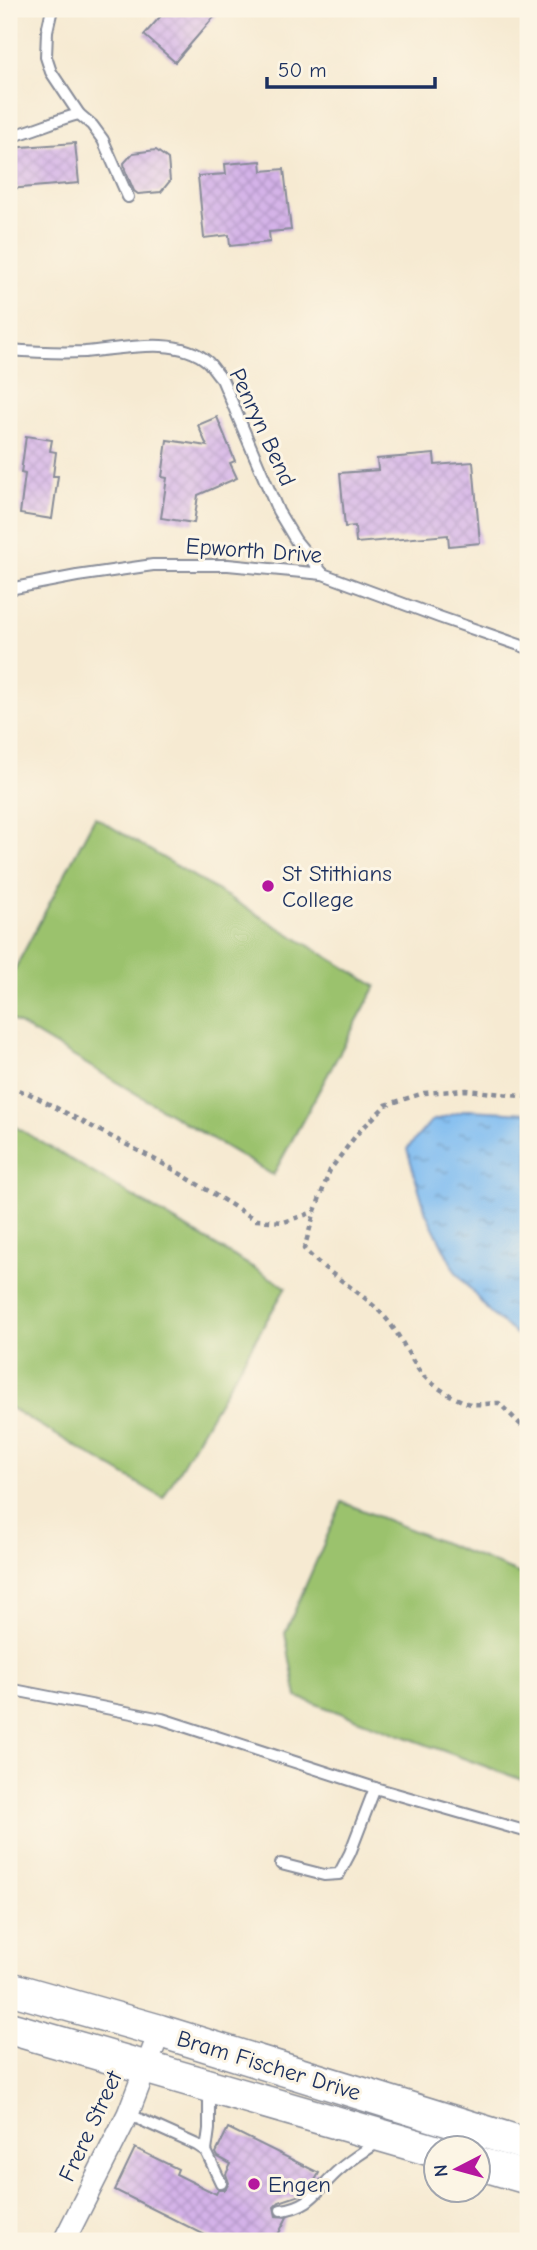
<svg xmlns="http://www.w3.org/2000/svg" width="537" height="2250" font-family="'Comic Neue',sans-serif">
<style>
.park{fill:#9bc26d;stroke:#5b7866;stroke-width:2}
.water{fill:url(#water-ripples);stroke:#4c75a8;stroke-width:2}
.building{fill:url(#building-cross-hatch)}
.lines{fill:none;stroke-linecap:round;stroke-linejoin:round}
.lane-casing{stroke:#888c98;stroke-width:14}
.street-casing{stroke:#888c98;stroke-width:24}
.secondary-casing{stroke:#888c98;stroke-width:35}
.path{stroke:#888c98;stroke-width:4.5;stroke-dasharray:5 5;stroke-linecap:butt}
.lane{stroke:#fff;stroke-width:10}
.street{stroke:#fff;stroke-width:21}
.secondary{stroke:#fff;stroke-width:32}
.poi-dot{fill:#b5179e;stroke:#fcf5e5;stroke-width:2.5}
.labels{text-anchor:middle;stroke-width:6;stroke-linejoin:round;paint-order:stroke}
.street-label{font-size:23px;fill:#1b2f5e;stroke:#fcf5e5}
.poi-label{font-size:23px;fill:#1b2f5e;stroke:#fcf5e5;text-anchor:start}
</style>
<defs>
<pattern id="water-ripples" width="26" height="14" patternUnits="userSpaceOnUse" patternTransform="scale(1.75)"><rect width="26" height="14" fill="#7dbbf1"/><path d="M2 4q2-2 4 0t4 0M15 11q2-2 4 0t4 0" fill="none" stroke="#6698c6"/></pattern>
<pattern id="building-cross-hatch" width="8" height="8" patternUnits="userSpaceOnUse" patternTransform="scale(1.75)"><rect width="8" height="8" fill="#d4b2e8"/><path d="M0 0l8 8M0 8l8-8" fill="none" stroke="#b599c9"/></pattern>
</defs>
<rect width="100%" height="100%" fill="#fcf5e5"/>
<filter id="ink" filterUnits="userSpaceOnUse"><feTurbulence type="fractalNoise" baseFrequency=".0143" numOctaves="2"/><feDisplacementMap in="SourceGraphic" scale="14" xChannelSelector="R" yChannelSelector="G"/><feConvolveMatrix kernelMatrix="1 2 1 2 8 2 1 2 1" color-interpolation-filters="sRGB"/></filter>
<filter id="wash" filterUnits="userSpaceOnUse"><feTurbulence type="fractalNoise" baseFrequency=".00686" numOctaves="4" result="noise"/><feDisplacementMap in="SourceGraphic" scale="28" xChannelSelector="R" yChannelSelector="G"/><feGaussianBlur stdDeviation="1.57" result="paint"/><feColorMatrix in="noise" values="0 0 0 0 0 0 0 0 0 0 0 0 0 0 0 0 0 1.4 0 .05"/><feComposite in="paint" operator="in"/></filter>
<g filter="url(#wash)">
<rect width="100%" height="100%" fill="#f6ead2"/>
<g class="park">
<path d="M 95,817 L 376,986 L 273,1175 L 9,1018 L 9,980 Z"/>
<path d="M 9,1123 L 286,1287 L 163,1498 L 9,1407 Z"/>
<path d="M 342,1502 L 528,1577 L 528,1782 L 297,1697 L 285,1633 Z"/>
</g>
<path class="water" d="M 467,1110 L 528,1113 L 528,1344 L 491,1314 L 455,1271 L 426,1213 L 407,1149 L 431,1121 Z"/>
<g id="blocks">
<g class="building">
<path d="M 167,9 L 221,9 L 175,62 L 144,35 Z"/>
<path d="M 75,143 L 79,183 L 9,189 L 9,148 Z"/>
<path d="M 156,150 L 168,159 L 170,181 L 161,192 L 138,194 L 134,191 L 125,170 L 124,163 L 133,153 Z"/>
<path d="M 261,161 L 262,171 L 284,169 L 291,230 L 269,232 L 270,242 L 230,246 L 229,235 L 204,238 L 198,176 L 226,174 L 225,164 Z"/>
<path d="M 217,417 L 235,461 L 230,463 L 237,478 L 198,495 L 194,523 L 161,518 L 167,478 L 162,477 L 167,440 L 207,446 L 198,425 Z"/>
<path d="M 26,436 L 52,440 L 50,451 L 56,452 L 53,476 L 58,476 L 52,519 L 20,514 L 25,474 L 21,473 Z"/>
<path d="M 434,454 L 435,465 L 473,462 L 480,543 L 449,546 L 448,535 L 356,543 L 355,526 L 345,527 L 340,473 L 378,470 L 377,459 Z"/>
<path d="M 228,2128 L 319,2173 L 312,2186 L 303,2194 L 279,2202 L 274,2207 L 276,2216 L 287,2217 L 275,2241 L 217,2241 L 115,2190 L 135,2148 L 178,2169 L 176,2174 L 216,2194 L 218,2190 L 225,2190 L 229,2183 L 226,2174 L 231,2164 L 218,2157 L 216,2153 Z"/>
</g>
</g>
</g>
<g filter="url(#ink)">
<use href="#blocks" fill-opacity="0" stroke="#888c98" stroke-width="2"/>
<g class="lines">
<g class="lane-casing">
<g id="lane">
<path d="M 52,9 L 47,31 L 46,57 L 51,72 L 79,114 L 92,125 L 103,140 L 128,197"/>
<path d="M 9,137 C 33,131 55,120 79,114"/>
<path d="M 9,350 C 34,352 60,353 85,352 C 121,349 179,335 208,362 C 213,367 217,374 222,379 L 278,511 L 296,541 L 323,574"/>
<path d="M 9,589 L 77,576 L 153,565 L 228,565 L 323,574 L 439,617 L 528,648"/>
<path d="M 9,1689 L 162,1719 L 375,1788 L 528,1832"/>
<path d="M 281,1864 L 324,1875 L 339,1874 L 350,1853 L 375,1788"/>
<path d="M 128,2114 L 197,2145 L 206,2151 L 221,2183"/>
<path d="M 206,2151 L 209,2129 L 209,2088"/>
<path d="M 281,2210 C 313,2206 317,2189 339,2170 C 352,2158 367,2150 381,2140"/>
</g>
</g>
<g class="street-casing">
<path id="street" d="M 64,2241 L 128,2114 L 160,2031"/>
</g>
<g class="secondary-casing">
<g id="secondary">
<path d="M 9,1988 L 160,2031 L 528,2145"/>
<path d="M 9,2028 L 435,2151"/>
<path d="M 477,2163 L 528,2178"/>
</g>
</g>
<g class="path">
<path d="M 9,1088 L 28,1093 L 171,1168 L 256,1220 L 284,1222 L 314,1212"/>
<path d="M 528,1097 L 467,1090 L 424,1093 L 386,1105 L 357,1134 L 330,1170 L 315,1211 L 304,1249 C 328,1275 359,1289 383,1315 C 398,1331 406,1351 418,1369 C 426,1382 453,1398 467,1403 C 476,1406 489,1403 499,1403 L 522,1426 L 528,1435"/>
</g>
<use href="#lane" class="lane"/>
<use href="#street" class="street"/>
<use href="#secondary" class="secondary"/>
</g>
</g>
<g class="poi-dot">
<circle cx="268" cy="886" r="7"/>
<circle cx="254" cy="2184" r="7"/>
</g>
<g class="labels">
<g class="street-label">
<text transform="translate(263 427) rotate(65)" y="8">Penryn Bend</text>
<text transform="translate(254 550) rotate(4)" y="8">Epworth Drive</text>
<text transform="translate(269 2065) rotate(17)" y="8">Bram Fischer Drive</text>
<text transform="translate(90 2126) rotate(-65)" y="8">Frere Street</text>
</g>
<g class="poi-label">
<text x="282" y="881">St Stithians<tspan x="282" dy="26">College</tspan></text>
<text x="268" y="2192">Engen</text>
</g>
</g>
<rect width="537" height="2250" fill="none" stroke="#fcf5e5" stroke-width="35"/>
<g transform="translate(457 2169) rotate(264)"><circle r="33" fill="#fcf5e5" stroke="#a2a6af" stroke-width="2"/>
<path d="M0-5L12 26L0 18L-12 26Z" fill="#b5179e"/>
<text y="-10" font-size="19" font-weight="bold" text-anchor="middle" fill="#1b2f5e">N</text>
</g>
<path d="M267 77v10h168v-10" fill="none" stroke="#1b2f5e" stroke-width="3.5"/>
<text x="278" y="77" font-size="21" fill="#1b2f5e" stroke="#fcf5e5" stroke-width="5" paint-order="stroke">50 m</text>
</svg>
